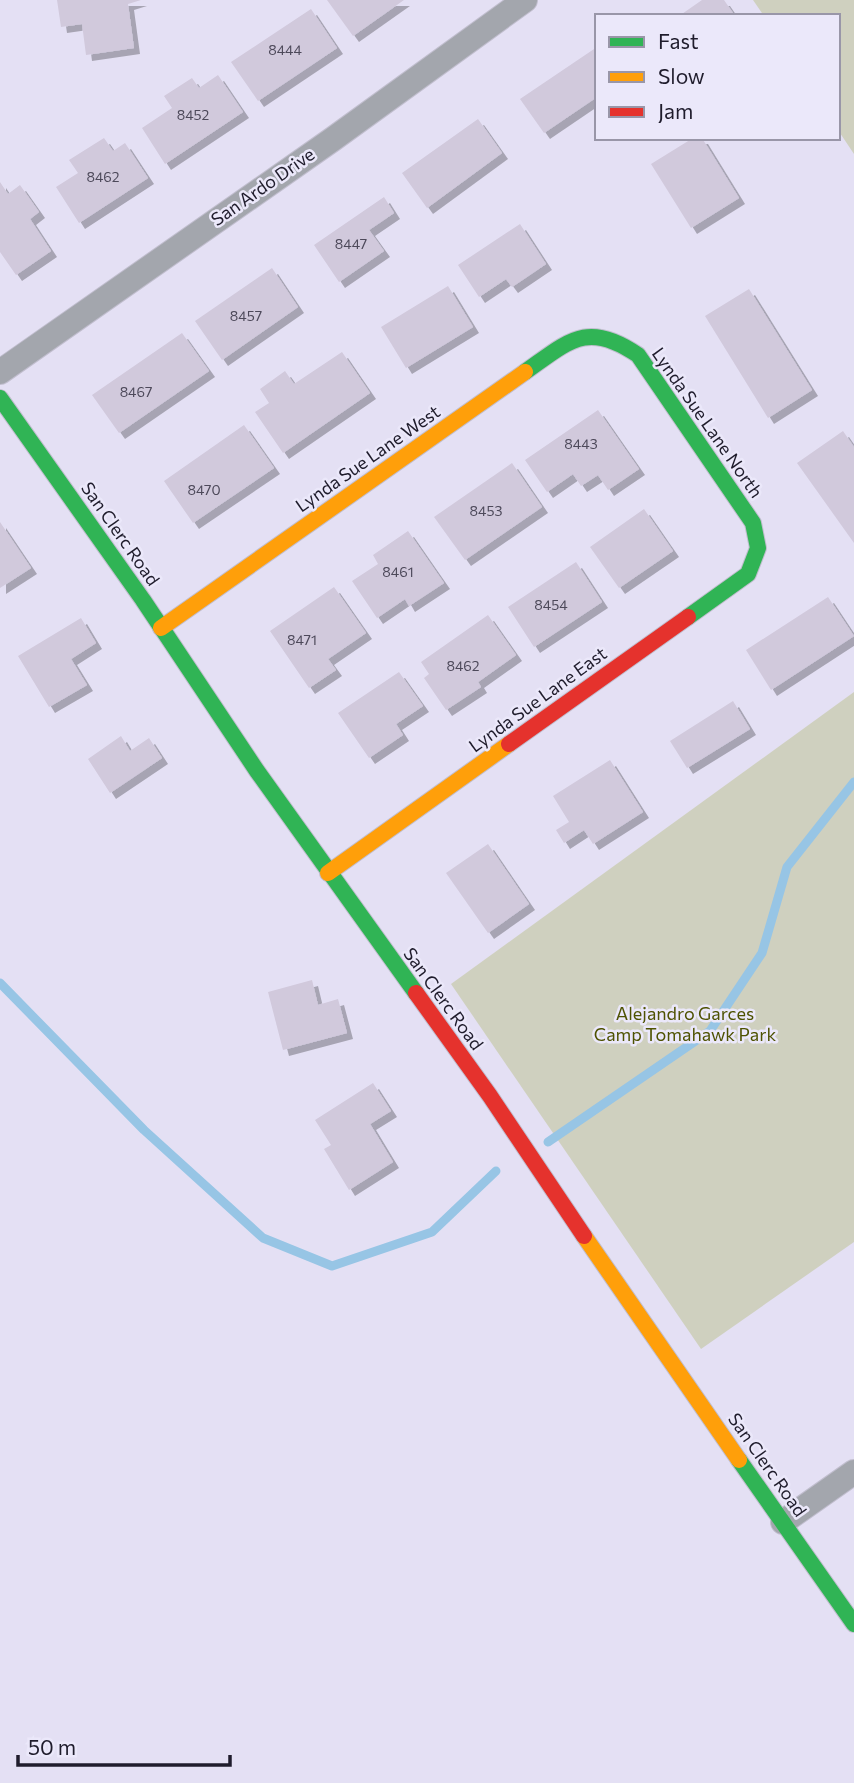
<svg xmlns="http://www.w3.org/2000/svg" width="854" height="1783" font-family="Commissioner,sans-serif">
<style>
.green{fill:#cfd0bf}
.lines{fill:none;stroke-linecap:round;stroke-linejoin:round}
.stream{stroke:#97c5e5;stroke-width:9}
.building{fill:#d1c9dc;filter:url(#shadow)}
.street-casing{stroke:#c1bece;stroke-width:26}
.fast-casing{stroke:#c1bece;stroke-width:18}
.slow-casing{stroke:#c1bece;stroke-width:18}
.jam-casing{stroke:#c1bece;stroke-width:18}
.street{stroke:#a3a6ad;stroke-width:24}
.fast{stroke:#30b455;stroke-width:16}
.slow{stroke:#ff9f0a;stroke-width:16}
.jam{stroke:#e5322d;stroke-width:16}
.labels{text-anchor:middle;stroke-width:5;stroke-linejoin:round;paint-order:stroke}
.number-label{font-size:14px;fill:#4d495a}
.street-label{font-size:18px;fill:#1f1c2c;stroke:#ebe8fa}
.park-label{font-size:18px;fill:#4e5202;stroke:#ebe8fa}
</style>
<defs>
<filter id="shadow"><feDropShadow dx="6" dy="6" stdDeviation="0" flood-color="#0004"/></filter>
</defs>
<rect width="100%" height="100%" fill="#e4e0f4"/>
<g class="green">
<path d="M 753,0 L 854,0 L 854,154 L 838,130 L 838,16 L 764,16 Z"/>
<path d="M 854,692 L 854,1242 L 701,1349 L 451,984 Z"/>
</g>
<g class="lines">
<g class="stream">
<path d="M 0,983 L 144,1130 L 263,1238 L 332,1266 L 432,1232 L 496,1171"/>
<path d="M 548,1142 L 710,1031 L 762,953 L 787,867 L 854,782"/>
</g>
</g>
<g class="building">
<path d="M 57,0 L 141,0 L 128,4 L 134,48 L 86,55 L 82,24 L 61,27 Z"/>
<path d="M 327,0 L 404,0 L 353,36 Z"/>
<path d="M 702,0 L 724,0 L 735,16 L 679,16 Z"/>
<path d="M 311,9 L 337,48 L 258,101 L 231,62 Z"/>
<path d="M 597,47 L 597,97 L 544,133 L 520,99 Z"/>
<path d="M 218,75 L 243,112 L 165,164 L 142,128 L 172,108 L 164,96 L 192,78 L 199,88 Z"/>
<path d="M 478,119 L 502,153 L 427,208 L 402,173 Z"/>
<path d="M 104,138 L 113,151 L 125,143 L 148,178 L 79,223 L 56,187 L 78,173 L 69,160 Z"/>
<path d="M 693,138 L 702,138 L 739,198 L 691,228 L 651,164 Z"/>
<path d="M 0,182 L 8,194 L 20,185 L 39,212 L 30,219 L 51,251 L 16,275 L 0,252 Z"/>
<path d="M 384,197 L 394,213 L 369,230 L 384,251 L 339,282 L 314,245 Z"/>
<path d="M 520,224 L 546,264 L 512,287 L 506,279 L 479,297 L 458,265 Z"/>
<path d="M 272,268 L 298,307 L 222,360 L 195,321 Z"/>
<path d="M 448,286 L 473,327 L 406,368 L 381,327 Z"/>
<path d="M 749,289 L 812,390 L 768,418 L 705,316 Z"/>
<path d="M 182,333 L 209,371 L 119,433 L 92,395 Z"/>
<path d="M 342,352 L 370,393 L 283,453 L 255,412 L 269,403 L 260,389 L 285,371 L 294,384 Z"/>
<path d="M 598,410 L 639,469 L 608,490 L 598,475 L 581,486 L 573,474 L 547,492 L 525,460 Z"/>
<path d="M 244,425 L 274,468 L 193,523 L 164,481 Z"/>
<path d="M 843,431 L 854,447 L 854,543 L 797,463 Z"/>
<path d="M 512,463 L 542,507 L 465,560 L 434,517 Z"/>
<path d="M 644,509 L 673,551 L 619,588 L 590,547 Z"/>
<path d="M 0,522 L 31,568 L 0,588 Z"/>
<path d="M 408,531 L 444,583 L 409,606 L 405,599 L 377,618 L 352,581 L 378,564 L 373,555 Z"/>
<path d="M 576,562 L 602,602 L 534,647 L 508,607 Z"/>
<path d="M 334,587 L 366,633 L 328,659 L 336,670 L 309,688 L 270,631 Z"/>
<path d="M 828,597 L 854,636 L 771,690 L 746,650 Z"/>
<path d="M 488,615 L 516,655 L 478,682 L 481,687 L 446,710 L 424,678 L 429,674 L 421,662 Z"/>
<path d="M 81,618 L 96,643 L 71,659 L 87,685 L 49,707 L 18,656 Z"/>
<path d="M 399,672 L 423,706 L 396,724 L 403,735 L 369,758 L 338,713 Z"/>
<path d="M 733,701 L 750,729 L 687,768 L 670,741 Z"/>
<path d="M 121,736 L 130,751 L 149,738 L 162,758 L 110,793 L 88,759 Z"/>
<path d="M 610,760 L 643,812 L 593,844 L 584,830 L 564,843 L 556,830 L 569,822 L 553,796 Z"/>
<path d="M 488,844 L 529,904 L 488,933 L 446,873 Z"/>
<path d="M 312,980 L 318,1005 L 338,999 L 347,1033 L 283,1050 L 268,992 Z"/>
<path d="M 373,1083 L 391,1111 L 370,1124 L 393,1162 L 349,1190 L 324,1149 L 331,1145 L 315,1120 Z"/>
</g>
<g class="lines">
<g class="street-casing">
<g id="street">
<path d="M 0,372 L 333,139 L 525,0"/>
<path d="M 783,1522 L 854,1472"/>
</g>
</g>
<g class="fast-casing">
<g id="fast">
<path d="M 525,372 C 569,341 587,320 638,355 L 753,523 L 758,548 L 748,574 L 688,617"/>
<path d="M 0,398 L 143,600 L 257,771 L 416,993"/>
<path d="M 739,1460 L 854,1624"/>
</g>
</g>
<g class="slow-casing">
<g id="slow">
<path d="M 161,628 L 525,372"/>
<path d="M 328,873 L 509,744"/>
<path d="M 584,1236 L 739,1460"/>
</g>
</g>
<g class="jam-casing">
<g id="jam">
<path d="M 509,744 L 688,617"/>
<path d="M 416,993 L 490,1096 L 584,1236"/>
</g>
</g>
<use href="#street" class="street"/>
<use href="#fast" class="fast"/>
<use href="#slow" class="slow"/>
<use href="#jam" class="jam"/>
</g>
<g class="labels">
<g class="number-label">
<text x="285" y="55">8444</text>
<text x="193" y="120">8452</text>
<text x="103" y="182">8462</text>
<text x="351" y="249">8447</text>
<text x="246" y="321">8457</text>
<text x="136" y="397">8467</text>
<text x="581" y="449">8443</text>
<text x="204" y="495">8470</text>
<text x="486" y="516">8453</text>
<text x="398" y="577">8461</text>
<text x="551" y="610">8454</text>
<text x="302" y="645">8471</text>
<text x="463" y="671">8462</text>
</g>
<g class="street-label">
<text transform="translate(263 187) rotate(-35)" y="6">San Ardo Drive</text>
<text transform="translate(707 423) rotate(55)" y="6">Lynda Sue Lane North</text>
<text transform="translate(368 459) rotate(-35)" y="6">Lynda Sue Lane West</text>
<text transform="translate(120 534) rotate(55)" y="6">San Clerc Road</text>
<text transform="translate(538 700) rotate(-36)" y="6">Lynda Sue Lane East</text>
<text transform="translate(443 999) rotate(54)" y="6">San Clerc Road</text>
<text transform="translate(767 1465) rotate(55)" y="6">San Clerc Road</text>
</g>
<g class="park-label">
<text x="685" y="1020">Alejandro Garces<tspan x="685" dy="21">Camp Tomahawk Park</tspan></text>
</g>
</g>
<rect x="595" y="14" width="245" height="126" fill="#ebe8fa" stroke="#9996a8" stroke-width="2"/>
<rect x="609" y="37" width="35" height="10" fill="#30b455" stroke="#9996a8" stroke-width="2"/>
<text x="658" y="49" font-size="21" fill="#1f1c2c">Fast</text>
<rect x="609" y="72" width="35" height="10" fill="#ff9f0a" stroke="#9996a8" stroke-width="2"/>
<text x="658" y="84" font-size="21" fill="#1f1c2c">Slow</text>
<rect x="609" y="107" width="35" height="10" fill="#e5322d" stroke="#9996a8" stroke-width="2"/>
<text x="658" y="119" font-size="21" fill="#1f1c2c">Jam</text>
<path d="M18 1755v10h212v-10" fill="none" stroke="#1f1c2c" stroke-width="3.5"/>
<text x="28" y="1755" font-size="21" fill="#1f1c2c" stroke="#ebe8fa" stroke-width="5" paint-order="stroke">50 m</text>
</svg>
